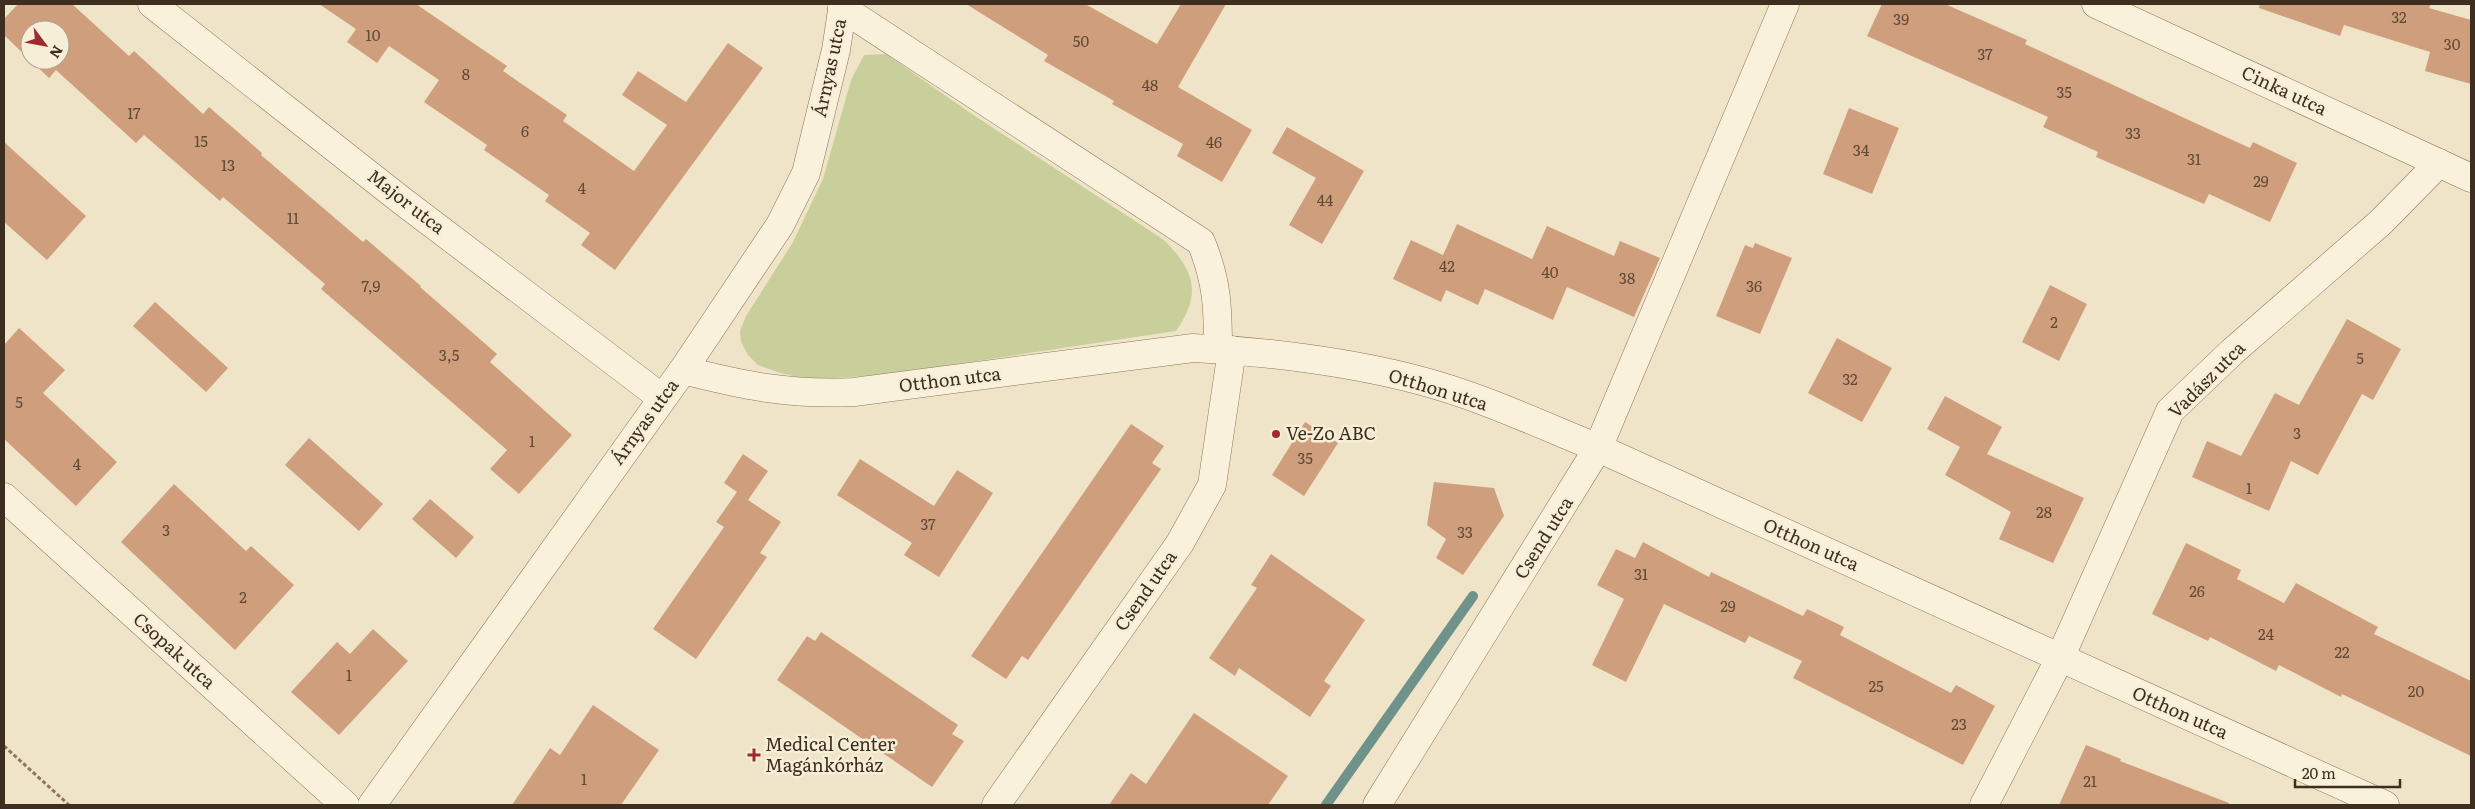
<svg xmlns="http://www.w3.org/2000/svg" width="2475" height="809" font-family="Literata,serif">
<style>
.green{fill:#c9cf9b}
.lines{fill:none;stroke-linecap:round;stroke-linejoin:round}
.stream{stroke:#6f938a;stroke-width:10}
.building{fill:#cf9f7d}
.minor-casing{stroke:#8d765c;stroke-width:29}
.path{stroke:#8d765c;stroke-width:3;stroke-dasharray:4 2.5;stroke-linecap:butt}
.minor{stroke:#faf1dc;stroke-width:28}
.poi-dot{fill:#9e2a2b;stroke:#f7eed8;stroke-width:2}
.labels{text-anchor:middle;stroke-width:5;stroke-linejoin:round;paint-order:stroke}
.number-label{font-size:15px;fill:#624a37}
.street-label{font-size:18px;fill:#3d2e20;stroke:#f7eed8}
.poi-label{font-size:18px;fill:#3d2e20;stroke:#f7eed8;text-anchor:start}
</style>
<rect width="100%" height="100%" fill="#f0e4c8"/>
<path class="green" d="M 886,54 L 966,110 L 1164,240 C 1195,271 1202,294 1176,331 L 890,374 L 836,378 L 801,378 L 777,372 L 758,365 L 748,355 L 741,342 L 740,331 L 746,316 L 793,242 L 823,179 L 851,80 L 864,55 Z"/>
<g class="lines">
<path class="stream" d="M 1326,805 L 1473,596"/>
</g>
<g class="building">
<path d="M 18,4 L 72,4 L 129,56 L 134,51 L 203,114 L 209,107 L 262,153 L 261,155 L 363,242 L 366,239 L 421,286 L 420,287 L 497,354 L 490,362 L 572,435 L 519,494 L 490,469 L 507,450 L 321,289 L 325,284 L 223,197 L 220,201 L 144,135 L 136,143 L 56,70 L 49,78 L 30,60 L 60,60 L 60,30 L 30,30 L 30,60 L 4,35 L 4,19 Z"/>
<path d="M 319,4 L 416,4 L 507,66 L 503,71 L 567,115 L 563,121 L 634,171 L 667,125 L 622,95 L 638,71 L 686,102 L 728,43 L 763,68 L 615,270 L 581,245 L 590,233 L 545,201 L 549,195 L 484,150 L 487,145 L 424,102 L 439,80 L 389,46 L 377,63 L 347,42 L 356,29 Z"/>
<path d="M 966,4 L 1085,4 L 1157,44 L 1181,4 L 1226,4 L 1178,87 L 1252,130 L 1222,182 L 1177,156 L 1183,144 L 1112,104 L 1114,101 L 1044,61 L 1048,55 Z"/>
<path d="M 1882,4 L 1945,4 L 2027,40 L 2025,44 L 2193,122 L 2250,148 L 2253,142 L 2297,163 L 2270,222 L 2209,194 L 2204,204 L 2096,157 L 2098,152 L 2043,127 L 2048,117 L 1867,36 Z"/>
<path d="M 2260,4 L 2431,4 L 2429,8 L 2471,20 L 2471,84 L 2425,71 L 2430,52 L 2344,25 L 2340,36 L 2259,8 Z"/>
<path d="M 1849,108 L 1899,128 L 1872,194 L 1823,174 Z"/>
<path d="M 1287,127 L 1364,171 L 1322,244 L 1289,225 L 1316,178 L 1272,153 Z"/>
<path d="M 4,142 L 86,216 L 47,260 L 4,222 Z"/>
<path d="M 1457,224 L 1532,259 L 1547,226 L 1614,256 L 1620,241 L 1660,258 L 1634,317 L 1567,287 L 1553,320 L 1485,289 L 1478,305 L 1446,290 L 1441,302 L 1393,279 L 1411,240 L 1443,255 Z"/>
<path d="M 1755,243 L 1792,258 L 1760,334 L 1716,316 L 1745,245 L 1753,248 Z"/>
<path d="M 2050,285 L 2087,304 L 2059,361 L 2022,342 Z"/>
<path d="M 155,302 L 228,368 L 206,392 L 133,326 Z"/>
<path d="M 2347,319 L 2401,349 L 2373,400 L 2362,394 L 2318,475 L 2291,461 L 2269,511 L 2192,477 L 2207,441 L 2241,456 L 2275,393 L 2299,405 Z"/>
<path d="M 19,328 L 65,370 L 43,393 L 117,462 L 76,506 L 4,439 L 4,345 Z"/>
<path d="M 1837,338 L 1892,368 L 1862,422 L 1808,393 Z"/>
<path d="M 1945,396 L 2002,427 L 1987,454 L 2084,498 L 2053,563 L 1999,539 L 2011,512 L 1945,475 L 1960,447 L 1927,429 Z"/>
<path d="M 1305,422 L 1338,443 L 1304,496 L 1272,475 Z"/>
<path d="M 1131,424 L 1164,446 L 1152,463 L 1161,469 L 1028,660 L 1022,656 L 1006,679 L 971,656 Z"/>
<path d="M 309,438 L 383,504 L 359,531 L 285,465 Z"/>
<path d="M 743,454 L 768,471 L 748,500 L 781,522 L 760,553 L 767,557 L 696,659 L 653,629 L 724,527 L 716,522 L 737,492 L 724,483 Z"/>
<path d="M 860,459 L 934,506 L 957,470 L 993,493 L 939,577 L 904,555 L 912,543 L 837,495 Z"/>
<path d="M 1434,482 L 1494,488 L 1504,516 L 1463,575 L 1436,558 L 1446,539 L 1427,525 Z"/>
<path d="M 174,484 L 246,551 L 251,546 L 294,585 L 235,650 L 121,542 Z"/>
<path d="M 430,499 L 474,537 L 456,558 L 412,519 Z"/>
<path d="M 1643,542 L 1709,577 L 1711,572 L 1803,616 L 1807,609 L 1844,627 L 1840,635 L 1951,693 L 1956,685 L 1995,706 L 1963,765 L 1793,678 L 1802,661 L 1749,636 L 1745,643 L 1664,604 L 1626,682 L 1592,665 L 1624,599 L 1597,585 L 1616,549 L 1635,558 Z"/>
<path d="M 2186,543 L 2241,570 L 2237,579 L 2284,603 L 2296,583 L 2378,627 L 2374,634 L 2471,681 L 2471,756 L 2342,694 L 2341,697 L 2279,665 L 2276,671 L 2210,637 L 2208,641 L 2152,614 Z"/>
<path d="M 1271,554 L 1365,620 L 1324,681 L 1331,686 L 1310,717 L 1239,668 L 1235,676 L 1209,658 L 1257,588 L 1251,585 Z"/>
<path d="M 373,629 L 408,661 L 339,735 L 291,692 L 337,642 L 350,654 Z"/>
<path d="M 821,632 L 958,725 L 952,734 L 964,741 L 932,787 L 777,680 L 807,636 L 815,641 Z"/>
<path d="M 593,705 L 659,750 L 621,805 L 512,805 L 550,748 L 560,755 Z"/>
<path d="M 1194,713 L 1288,776 L 1268,805 L 1109,805 L 1131,773 L 1146,784 Z"/>
<path d="M 2086,745 L 2121,759 L 2120,761 L 2229,803 L 2229,805 L 2059,805 Z"/>
</g>
<g class="lines">
<g class="minor-casing">
<g id="minor">
<path d="M 152,4 L 401,200 L 662,398"/>
<path d="M 2096,4 L 2471,178"/>
<path d="M 842,8 L 1201,242 C 1217,281 1218,307 1218,349"/>
<path d="M 683,370 C 745,386 790,395 854,392 L 1193,348 C 1263,351 1350,362 1418,380 C 1480,396 1539,424 1598,448 L 2385,805"/>
<path d="M 4,497 L 345,805"/>
<path d="M 372,805 L 683,370 L 780,225 L 806,173 L 836,50 L 843,4"/>
<path d="M 996,805 L 1180,543 L 1212,485 L 1232,350"/>
<path d="M 1377,805 L 1598,448 L 1785,4"/>
<path d="M 1984,805 L 2060,658 L 2170,411 L 2233,351 L 2381,222 L 2439,163"/>
</g>
</g>
<path class="path" d="M 4,746 L 69,805"/>
<use href="#minor" class="minor"/>
</g>
<g class="poi-dot">
<circle cx="1276" cy="434" r="5"/>
<path d="M751.5 747.5h5v5h5v5h-5v5h-5v-5h-5v-5h5z"/>
</g>
<g class="labels">
<g class="number-label">
<text x="2399" y="23">32</text>
<text x="1901" y="25">39</text>
<text x="373" y="41">10</text>
<text x="1081" y="47">50</text>
<text x="2452" y="50">30</text>
<text x="1985" y="60">37</text>
<text x="466" y="80">8</text>
<text x="1150" y="91">48</text>
<text x="2064" y="98">35</text>
<text x="134" y="119">17</text>
<text x="525" y="137">6</text>
<text x="2133" y="139">33</text>
<text x="201" y="147">15</text>
<text x="1214" y="148">46</text>
<text x="1861" y="156">34</text>
<text x="2194" y="165">31</text>
<text x="228" y="171">13</text>
<text x="2261" y="187">29</text>
<text x="582" y="194">4</text>
<text x="1325" y="206">44</text>
<text x="293" y="224">11</text>
<text x="1447" y="272">42</text>
<text x="1550" y="278">40</text>
<text x="1627" y="284">38</text>
<text x="371" y="292">7,9</text>
<text x="1754" y="292">36</text>
<text x="2054" y="328">2</text>
<text x="449" y="361">3,5</text>
<text x="2360" y="364">5</text>
<text x="1850" y="385">32</text>
<text x="19" y="408">5</text>
<text x="2297" y="439">3</text>
<text x="532" y="447">1</text>
<text x="1305" y="464">35</text>
<text x="77" y="470">4</text>
<text x="2249" y="494">1</text>
<text x="2044" y="518">28</text>
<text x="928" y="530">37</text>
<text x="166" y="536">3</text>
<text x="1465" y="538">33</text>
<text x="1641" y="580">31</text>
<text x="2197" y="597">26</text>
<text x="243" y="603">2</text>
<text x="1728" y="612">29</text>
<text x="2266" y="640">24</text>
<text x="2342" y="658">22</text>
<text x="349" y="681">1</text>
<text x="1876" y="692">25</text>
<text x="2416" y="697">20</text>
<text x="1959" y="730">23</text>
<text x="584" y="785">1</text>
<text x="2090" y="787">21</text>
</g>
<g class="street-label">
<text transform="translate(830 68) rotate(-78)" y="6">Árnyas utca</text>
<text transform="translate(2284 91) rotate(25)" y="6">Cinka utca</text>
<text transform="translate(406 202) rotate(38)" y="6">Major utca</text>
<text transform="translate(950 380) rotate(-7)" y="6">Otthon utca</text>
<text transform="translate(2207 380) rotate(-45)" y="6">Vadász utca</text>
<text transform="translate(1438 390) rotate(17)" y="6">Otthon utca</text>
<text transform="translate(645 422) rotate(-54)" y="6">Árnyas utca</text>
<text transform="translate(1544 538) rotate(-58)" y="6">Csend utca</text>
<text transform="translate(1811 545) rotate(24)" y="6">Otthon utca</text>
<text transform="translate(1146 591) rotate(-55)" y="6">Csend utca</text>
<text transform="translate(174 651) rotate(42)" y="6">Csopak utca</text>
<text transform="translate(2180 713) rotate(24)" y="6">Otthon utca</text>
</g>
<g class="poi-label">
<text x="1286" y="440">Ve-Zo ABC</text>
<text x="765" y="751">Medical Center<tspan x="765" dy="21">Magánkórház</tspan></text>
</g>
</g>
<rect width="2475" height="809" fill="none" stroke="#3d2e20" stroke-width="10"/>
<g transform="translate(45 45) rotate(122)"><circle r="24" fill="#f7eed8" stroke="#ada18e"/>
<path d="M0-4L9 19L0 12L-9 19Z" fill="#9e2a2b"/>
<text y="-8" font-size="14" font-weight="bold" text-anchor="middle" fill="#3d2e20">N</text>
</g>
<path d="M2295 779v8h105v-8" fill="none" stroke="#3d2e20" stroke-width="2.5"/>
<text x="2302" y="779" font-size="15" fill="#3d2e20" stroke="#f7eed8" stroke-width="4" paint-order="stroke">20 m</text>
</svg>
